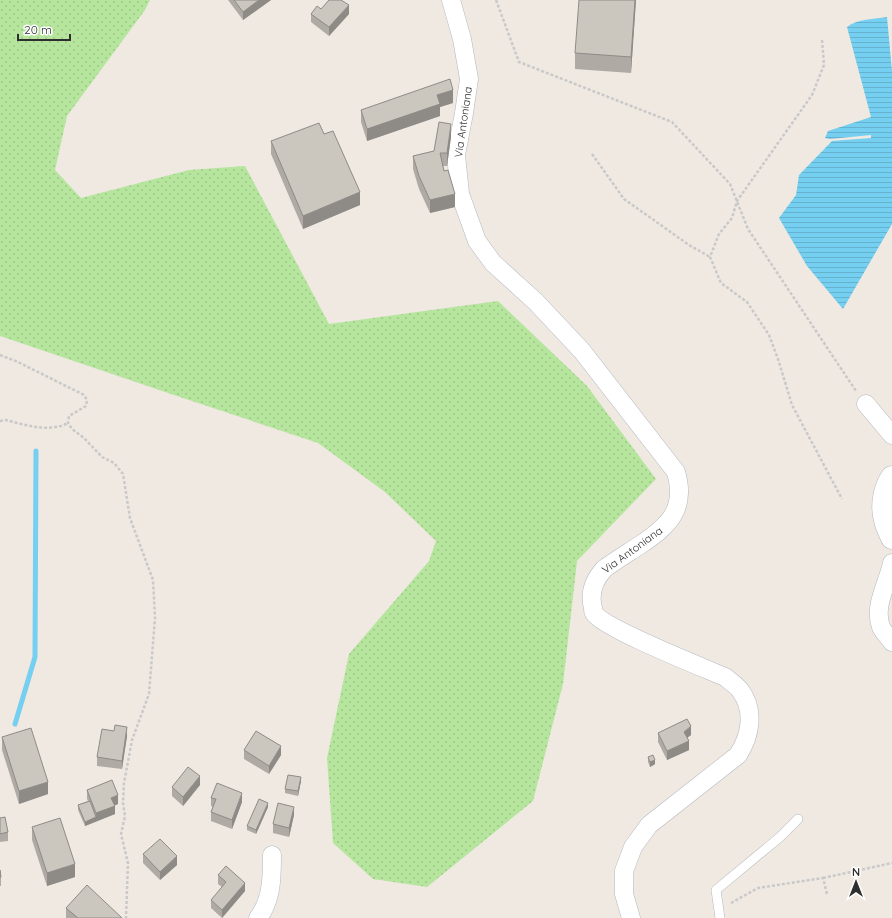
<svg xmlns="http://www.w3.org/2000/svg" width="892" height="918" font-family="Quicksand,sans-serif">
<style>
.grass{fill:url(#grass-dots)}
.water{fill:url(#water-rules)}
.lines{fill:none;stroke-linecap:round;stroke-linejoin:round}
.stream{stroke:#75cff0;stroke-width:5}
.lane-casing{stroke:#b4b7c1;stroke-width:10}
.street-casing{stroke:#b4b7c1;stroke-width:19}
.secondary-casing{stroke:#b4b7c1;stroke-width:23}
.path{stroke:#c9c9c9;stroke-width:2.5;stroke-dasharray:3 2;stroke-linecap:butt}
.lane{stroke:#fff;stroke-width:9}
.street{stroke:#fff;stroke-width:18}
.secondary{stroke:#fff;stroke-width:22}
.wall{fill:#afaba4}
.shaded-wall{fill:#8e8b86}
.building{fill:#cbc7bf;stroke:#8e8b86}
.labels{text-anchor:middle;stroke-width:3;stroke-linejoin:round;paint-order:stroke}
.street-label{font-size:11px;fill:#2e2e2e;stroke:#fff}
</style>
<defs>
<pattern id="grass-dots" width="8" height="8" patternUnits="userSpaceOnUse"><rect width="8" height="8" fill="#b6e59e"/><path d="M2 2h.1M6 6h.1" fill="none" stroke="#9dc588" stroke-width="1.8" stroke-linecap="round"/></pattern>
<pattern id="water-rules" width="6" height="5" patternUnits="userSpaceOnUse"><rect width="6" height="5" fill="#75cff0"/><path d="M0 2.5h6" fill="none" stroke="#66b2ce"/></pattern>
</defs>
<rect width="100%" height="100%" fill="#efe9e1"/>
<path class="grass" d="M 0,0 L 150,0 L 145,10 L 67,116 L 55,170 L 81,198 L 189,170 L 245,166 L 329,324 L 498,301 L 587,386 L 656,479 L 577,561 L 563,684 L 533,801 L 427,887 L 373,879 L 333,843 L 327,758 L 349,654 L 429,561 L 436,541 L 385,492 L 318,443 L 177,396 L 0,336 Z"/>
<path class="water" d="M 887,17 L 892,71 L 892,224 L 843,309 L 807,266 L 779,218 L 796,195 L 799,175 L 832,141 L 871,138 L 871,135 L 830,139 L 825,138 L 828,131 L 871,117 L 847,27 C 857,19 875,19 887,17 Z"/>
<g class="lines">
<path class="stream" d="M 15,724 L 35,657 L 36,451"/>
<g class="lane-casing">
<path id="lane" d="M 720,918 L 716,890 L 780,837 L 798,819"/>
</g>
<g class="street-casing">
<g id="street">
<path d="M 451,0 L 462,39 L 469,79 L 464,113 L 456,155 L 460,194 L 477,241 L 493,263 L 536,302 L 582,351 L 676,472 C 687,510 668,526 640,545 C 628,553 616,560 604,569 C 594,580 589,593 593,608 C 593,609 593,612 594,613 C 603,628 704,668 725,677 C 730,681 736,685 740,690 C 755,710 751,735 738,755 L 649,825 L 633,847 L 624,871 L 624,894 L 631,918"/>
<path d="M 866,404 L 892,435"/>
<path d="M 892,563 C 888,583 873,606 881,627 C 883,632 889,637 892,642"/>
<path d="M 258,918 C 272,900 272,877 272,855"/>
</g>
</g>
<g class="secondary-casing">
<path id="secondary" d="M 892,477 C 884,488 881,507 885,520 C 886,526 890,533 892,538"/>
</g>
<g class="path">
<path d="M 496,0 L 519,62 L 672,122 L 730,184 L 748,229 L 856,391"/>
<path d="M 822,40 L 824,65 L 812,95 L 737,201 L 732,218 L 719,234 L 710,257 L 721,283 L 747,302 L 769,335 L 778,359 L 792,405 L 842,499"/>
<path d="M 592,154 L 624,199 L 689,245 L 710,257"/>
<path d="M 0,355 L 18,362 L 84,395 L 87,400 L 86,406 L 69,416 L 68,423 L 72,429 L 84,438 L 102,457 L 114,463 L 123,474 L 130,518 L 153,580 L 155,618 L 149,694 L 132,740 L 124,783 L 123,803 L 125,816 L 121,834 L 128,863 L 126,918"/>
<path d="M 0,421 L 6,420 C 26,425 49,433 68,423"/>
<path d="M 823,878 L 892,863"/>
<path d="M 731,903 L 758,888 L 823,878 L 827,894"/>
</g>
<use href="#lane" class="lane"/>
<use href="#street" class="street"/>
<use href="#secondary" class="secondary"/>
</g>
<g class="wall">
<path d="M 228,0 L 271,0 L 243,20 Z"/>
<path d="M 636,0 L 631,73 L 575,69 L 575,53 Z"/>
<path d="M 321,9 L 349,14 L 329,36 L 311,22 L 311,14 Z"/>
<path d="M 453,103 L 440,107 L 440,116 L 367,141 L 361,122 L 361,110 Z"/>
<path d="M 324,134 L 360,205 L 303,229 L 271,154 L 271,141 Z"/>
<path d="M 451,137 L 447,166 L 443,166 L 455,207 L 430,213 L 419,189 L 413,169 L 413,156 L 434,151 Z"/>
<path d="M 114,731 L 127,736 L 122,769 L 97,766 L 97,757 Z"/>
<path d="M 658,733 L 691,735 L 687,738 L 689,750 L 667,760 L 658,742 Z"/>
<path d="M 2,737 L 48,794 L 19,804 L 2,750 Z"/>
<path d="M 244,750 L 281,755 L 269,774 L 244,759 Z"/>
<path d="M 648,757 L 655,764 L 650,767 L 648,762 Z"/>
<path d="M 301,781 L 298,796 L 285,793 L 285,789 Z"/>
<path d="M 200,785 L 183,806 L 172,796 L 172,787 Z"/>
<path d="M 87,790 L 118,804 L 115,805 L 115,814 L 85,826 L 78,810 L 78,805 L 88,801 L 87,799 Z"/>
<path d="M 211,798 L 242,802 L 232,829 L 211,821 L 211,812 L 213,807 L 211,806 Z"/>
<path d="M 268,807 L 256,834 L 247,830 L 247,826 Z"/>
<path d="M 294,815 L 289,837 L 273,833 L 273,824 Z"/>
<path d="M 0,818 L 8,832 L 8,841 L 0,842 Z"/>
<path d="M 32,827 L 75,877 L 47,886 L 32,840 Z"/>
<path d="M 143,854 L 177,865 L 160,880 L 143,863 Z"/>
<path d="M 0,870 L 1,877 L 1,886 L 0,886 Z"/>
<path d="M 218,875 L 245,891 L 222,918 L 211,908 L 211,900 L 222,887 L 218,884 Z"/>
<path d="M 66,908 L 122,918 L 66,918 Z"/>
</g>
<g class="shaded-wall">
<path d="M 259,0 L 271,0 L 243,20 L 243,12 Z"/>
<path d="M 635,0 L 636,0 L 631,73 L 631,57 Z"/>
<path d="M 349,5 L 349,14 L 329,36 L 329,27 Z"/>
<path d="M 453,90 L 453,103 L 440,107 L 440,116 L 367,141 L 367,129 L 437,95 Z"/>
<path d="M 451,124 L 451,137 L 447,166 L 447,153 Z"/>
<path d="M 360,192 L 360,205 L 303,229 L 303,216 Z"/>
<path d="M 455,194 L 455,207 L 430,213 L 430,200 Z"/>
<path d="M 691,726 L 691,735 L 684,740 L 684,732 Z"/>
<path d="M 127,727 L 127,736 L 122,769 L 122,761 Z"/>
<path d="M 689,741 L 689,750 L 667,760 L 667,751 Z"/>
<path d="M 281,746 L 281,755 L 269,774 L 269,766 Z"/>
<path d="M 655,760 L 655,764 L 650,767 L 650,762 Z"/>
<path d="M 200,776 L 200,785 L 183,806 L 183,797 Z"/>
<path d="M 301,777 L 301,781 L 298,796 L 298,791 Z"/>
<path d="M 48,782 L 48,794 L 19,804 L 19,791 Z"/>
<path d="M 242,793 L 242,802 L 232,829 L 232,820 Z"/>
<path d="M 118,795 L 118,804 L 111,807 L 111,798 Z"/>
<path d="M 268,803 L 268,807 L 256,834 L 256,830 Z"/>
<path d="M 115,806 L 115,814 L 85,826 L 85,822 L 96,817 L 96,813 Z"/>
<path d="M 294,807 L 294,815 L 289,837 L 289,828 Z"/>
<path d="M 177,856 L 177,865 L 160,880 L 160,872 Z"/>
<path d="M 75,864 L 75,877 L 47,886 L 47,873 Z"/>
<path d="M 245,883 L 245,891 L 222,918 L 222,910 Z"/>
</g>
<g class="building">
<path d="M 234,0 L 259,0 L 243,12 Z"/>
<path d="M 329,0 L 341,0 L 349,5 L 329,27 L 311,14 L 317,6 L 321,9 Z"/>
<path d="M 579,0 L 635,0 L 631,57 L 575,53 Z"/>
<path d="M 450,79 L 453,90 L 437,95 L 440,104 L 367,129 L 361,110 Z"/>
<path d="M 439,122 L 451,124 L 447,153 L 440,153 L 444,171 L 448,170 L 455,194 L 430,200 L 419,176 L 413,156 L 434,151 Z"/>
<path d="M 319,123 L 324,134 L 333,131 L 360,192 L 303,216 L 271,141 Z"/>
<path d="M 687,719 L 691,726 L 684,732 L 689,741 L 667,751 L 658,733 Z"/>
<path d="M 115,725 L 127,727 L 122,761 L 97,757 L 102,729 L 114,731 Z"/>
<path d="M 31,728 L 48,782 L 19,791 L 2,737 Z"/>
<path d="M 256,731 L 281,746 L 269,766 L 244,750 Z"/>
<path d="M 653,755 L 655,760 L 650,762 L 648,757 Z"/>
<path d="M 188,767 L 200,776 L 183,797 L 172,787 Z"/>
<path d="M 288,775 L 301,777 L 298,791 L 285,789 Z"/>
<path d="M 112,780 L 118,795 L 111,798 L 115,806 L 96,813 L 87,790 Z"/>
<path d="M 217,783 L 242,793 L 232,820 L 211,812 L 216,799 L 211,798 Z"/>
<path d="M 259,799 L 268,803 L 256,830 L 247,826 Z"/>
<path d="M 90,801 L 96,817 L 85,822 L 78,805 Z"/>
<path d="M 278,803 L 294,807 L 289,828 L 273,824 Z"/>
<path d="M 5,817 L 8,832 L 0,834 L 0,818 Z"/>
<path d="M 60,818 L 75,864 L 47,873 L 32,827 Z"/>
<path d="M 160,839 L 177,856 L 160,872 L 143,854 Z"/>
<path d="M 226,866 L 245,883 L 222,910 L 211,900 L 226,882 L 218,875 Z"/>
<path d="M 0,870 L 1,877 L 0,878 Z"/>
<path d="M 87,885 L 122,918 L 78,918 L 66,908 Z"/>
</g>
<g class="labels">
<g class="street-label">
<text transform="translate(463 122) rotate(-82)" y="4">Via Antoniana</text>
<text transform="translate(632 550) rotate(-36)" y="4">Via Antoniana</text>
</g>
</g>
<g transform="translate(856 882)" stroke="#ffffff" stroke-width="3" paint-order="stroke">
<path d="M0-3L7 15L0 10L-7 15Z" fill="#2e2e2e"/>
<text y="-6" font-size="11" font-weight="bold" text-anchor="middle" fill="#2e2e2e">N</text>
</g>
<path d="M18 34v6h52v-6" fill="none" stroke="#2e2e2e" stroke-width="2"/>
<text x="24" y="34" font-size="12" fill="#2e2e2e" stroke="#ffffff" stroke-width="3" paint-order="stroke">20 m</text>
</svg>
